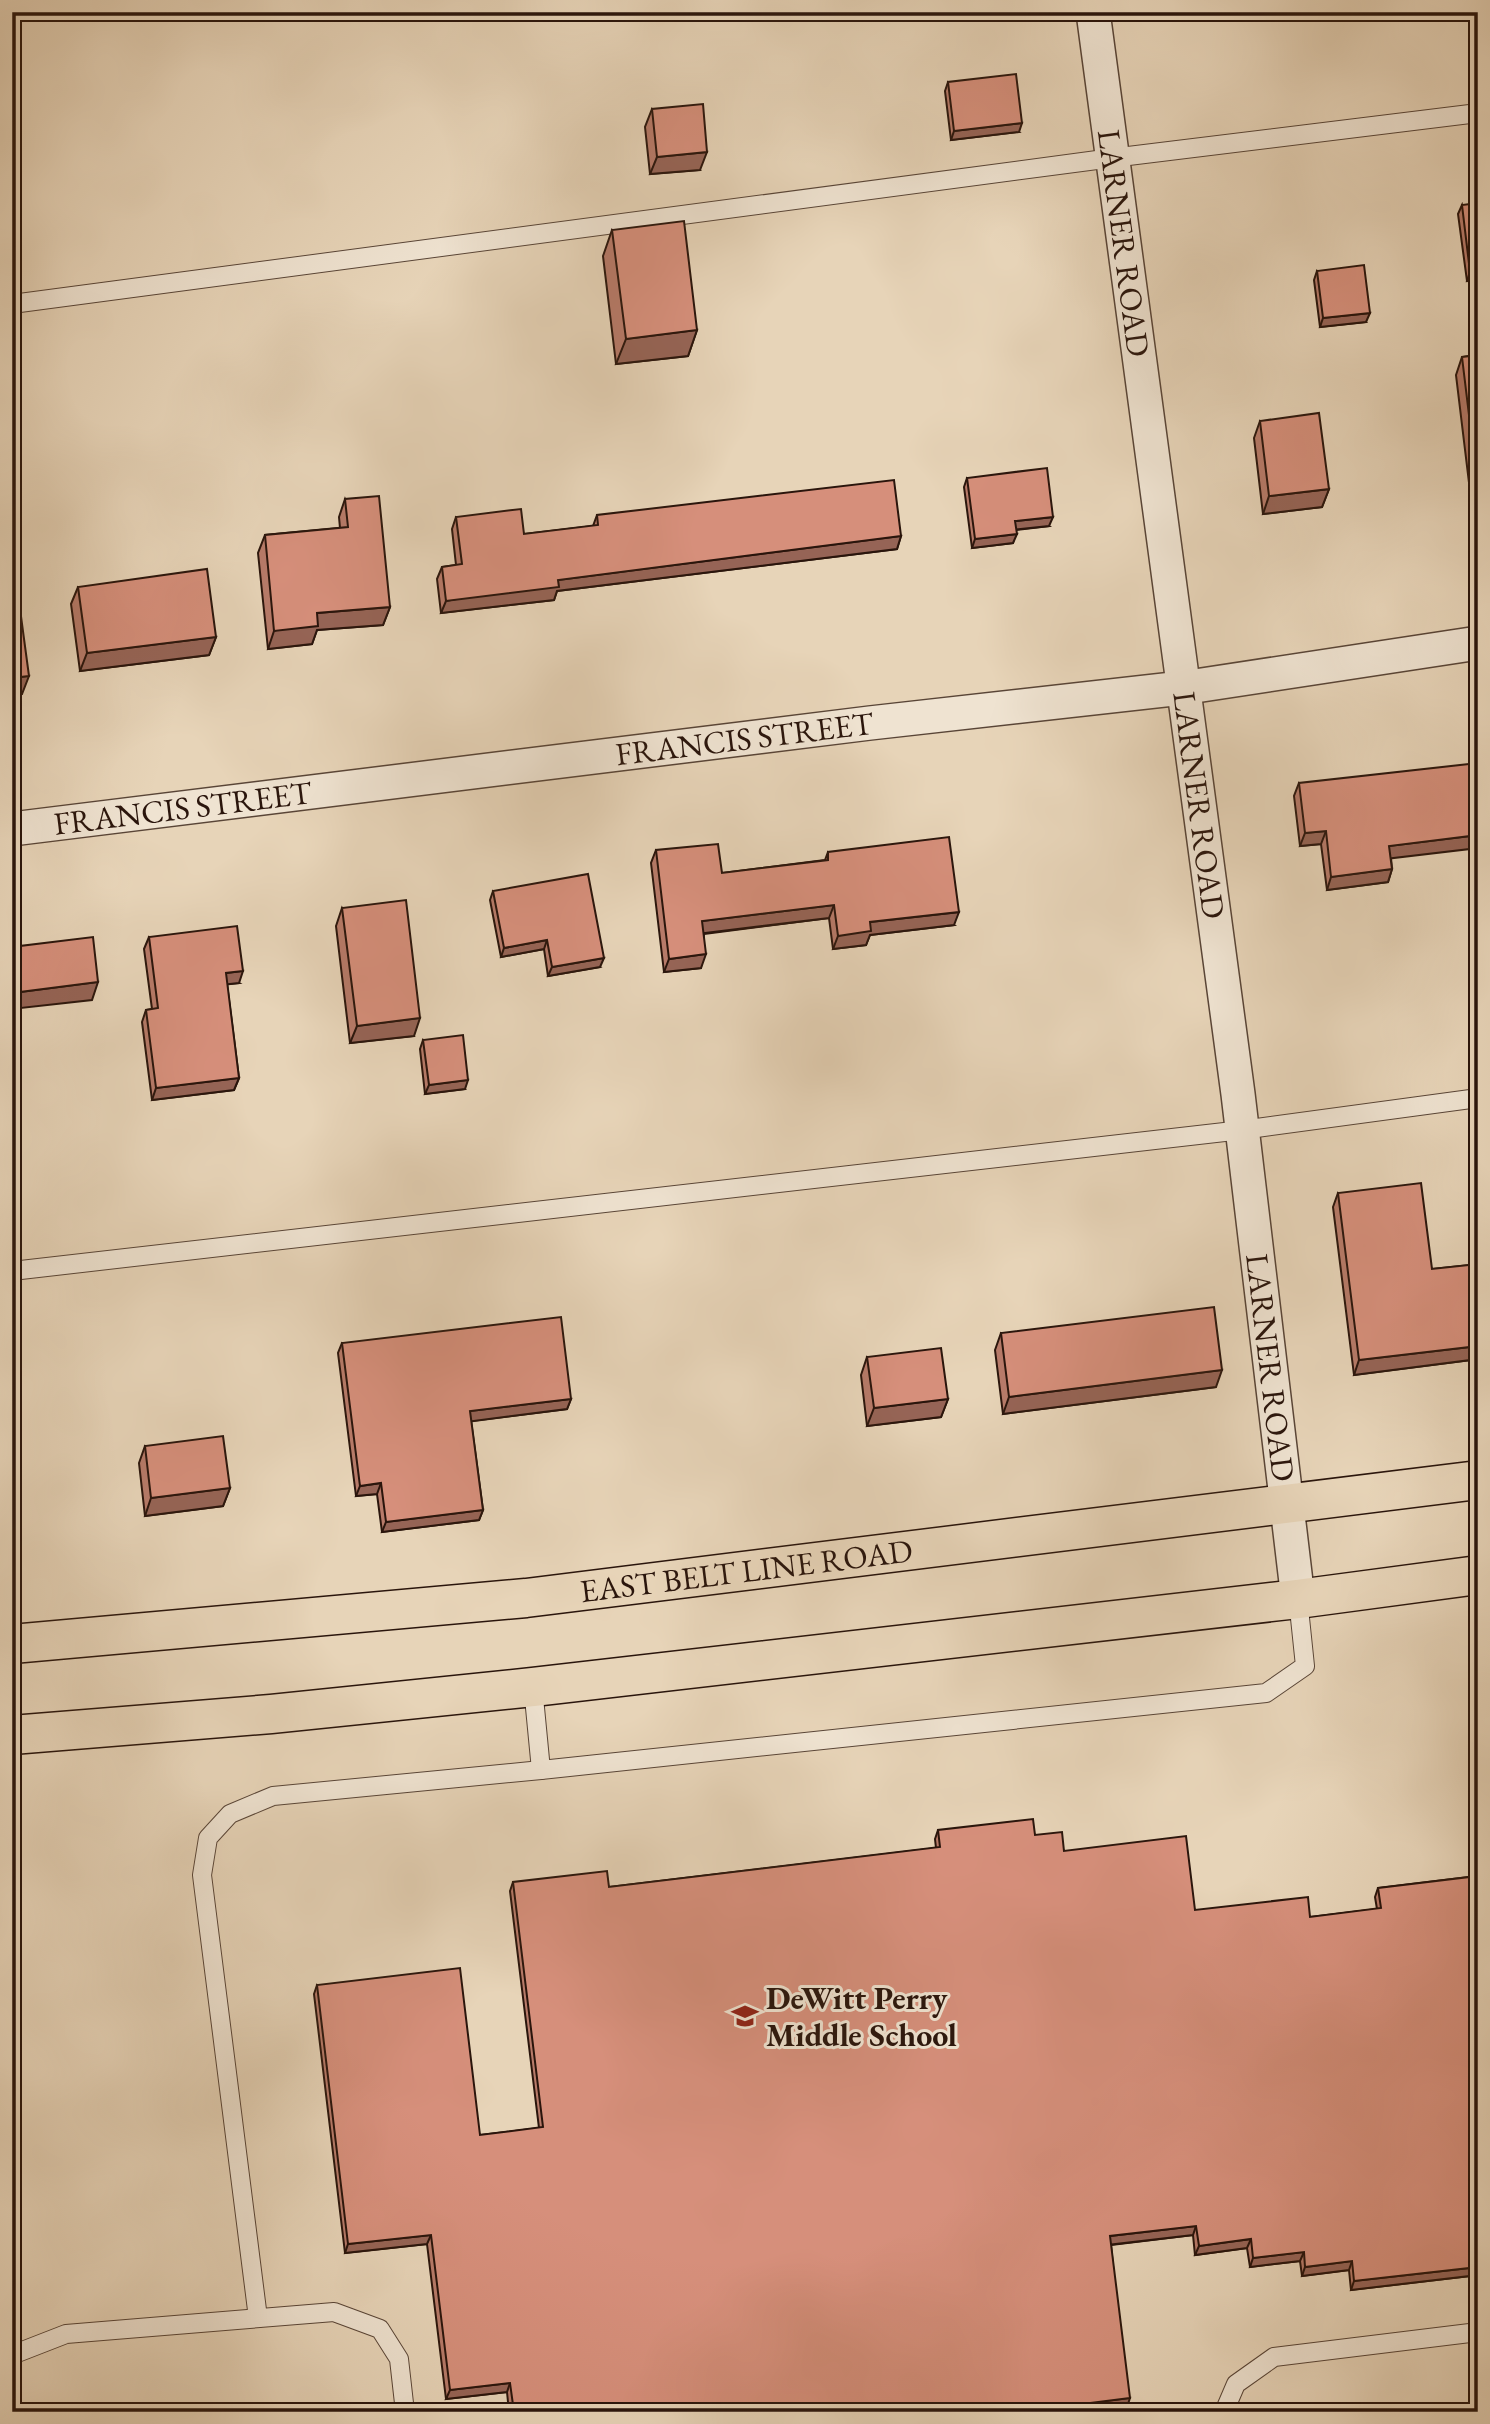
<svg xmlns="http://www.w3.org/2000/svg" width="1490" height="2424" font-family="'EB Garamond',serif">
<style>
.lines{fill:none;stroke-linecap:round;stroke-linejoin:round}
.service-casing{stroke:#594537;stroke-width:20}
.minor-casing{stroke:#594537;stroke-width:36}
.primary-casing{stroke:#2a150c;stroke-width:41}
.service{stroke:#efe3d1;stroke-width:18}
.minor{stroke:#efe3d1;stroke-width:33}
.primary{stroke:#e7d4b8;stroke-width:38}
.wall{fill:#b87b6a;stroke:#2a150c;stroke-width:2}
.shaded-wall{fill:#966456;stroke:#2a150c;stroke-width:2}
.building{fill:#d68f7b;stroke:#2a150c;stroke-width:2}
.labels{text-anchor:middle;stroke-width:6;stroke-linejoin:round;paint-order:stroke}
.street-label{font-size:32px;fill:#2a150c;stroke:#efe3d1}
.poi-label{font-size:32px;font-weight:bold;fill:#2a150c;stroke:#efe3d1;text-anchor:start}
</style>
<rect width="100%" height="100%" fill="#e7d4b8"/>
<filter id="stains"><feTurbulence type="fractalNoise" baseFrequency=".00286" numOctaves="4"/><feColorMatrix values="0 0 0 0 .2 0 0 0 0 .09 0 0 0 0 .02 0 0 0 .5 -.17"/></filter>
<radialGradient id="worn" r=".72"><stop offset=".6" stop-color="#630" stop-opacity="0"/><stop offset="1" stop-color="#630" stop-opacity=".3"/></radialGradient>
<g class="lines">
<g class="service-casing">
<g id="service">
<path d="M 12,304 L 1112,158 L 1478,113"/>
<path d="M 12,1271 L 1242,1130 L 1478,1098"/>
<path d="M 533,1687 L 541,1770 L 1266,1693 L 1305,1666 L 1298,1599"/>
<path d="M 258,2318 L 202,1875 L 208,1838 L 230,1814 L 273,1796 L 541,1770"/>
<path d="M 12,2355 L 66,2334 L 334,2312 L 380,2329 L 399,2359 L 405,2412"/>
<path d="M 1224,2412 L 1236,2384 L 1274,2357 L 1478,2332"/>
</g>
</g>
<g class="minor-casing">
<g id="minor">
<path id="s1" d="M 1093,12 L 1238,1094 L 1298,1599"/>
<path id="s2" d="M 12,829 L 870,723 L 1182,688 L 1478,643"/>
</g>
</g>
<g class="primary-casing">
<g id="primary">
<path id="s3" d="M 12,1644 L 526,1598 L 1478,1480"/>
<path d="M 12,1735 L 271,1714 L 533,1687 L 1298,1599 L 1478,1575"/>
</g>
</g>
<use href="#service" class="service"/>
<use href="#minor" class="minor"/>
<use href="#primary" class="primary"/>
</g>
<g class="wall">
<path d="M 948,82 L 1019,132 L 951,140 L 945,91 Z"/>
<path d="M 652,109 L 700,170 L 650,174 L 645,127 Z"/>
<path d="M 1462,205 L 1478,280 L 1467,281 L 1458,214 Z"/>
<path d="M 612,230 L 697,330 L 688,356 L 616,364 L 603,256 Z"/>
<path d="M 1317,271 L 1366,322 L 1320,327 L 1314,280 Z"/>
<path d="M 1478,355 L 1478,490 L 1470,491 L 1456,375 L 1462,357 Z"/>
<path d="M 1260,421 L 1329,489 L 1322,507 L 1263,514 L 1254,438 Z"/>
<path d="M 967,478 L 1049,526 L 1016,530 L 1013,543 L 972,548 L 964,487 Z"/>
<path d="M 345,499 L 390,607 L 383,625 L 317,630 L 312,644 L 268,649 L 258,553 L 265,535 L 340,528 L 339,517 Z"/>
<path d="M 597,515 L 901,536 L 897,549 L 557,591 L 554,600 L 441,613 L 437,579 L 442,567 L 456,565 L 452,529 L 456,517 L 524,534 L 593,526 Z"/>
<path d="M 78,587 L 216,637 L 209,655 L 80,671 L 71,604 Z"/>
<path d="M 1299,783 L 1391,858 L 1392,869 L 1388,882 L 1327,890 L 1321,844 L 1300,846 L 1294,796 Z"/>
<path d="M 656,850 L 722,873 L 825,860 L 828,852 L 954,925 L 870,935 L 866,945 L 833,949 L 829,918 L 704,934 L 701,968 L 664,972 L 651,863 Z"/>
<path d="M 493,891 L 600,967 L 548,976 L 544,949 L 501,957 L 490,900 Z"/>
<path d="M 342,908 L 414,1036 L 350,1043 L 336,926 Z"/>
<path d="M 149,937 L 239,983 L 227,984 L 239,1078 L 234,1090 L 152,1100 L 142,1022 L 146,1010 L 152,1009 L 144,949 Z"/>
<path d="M 423,1040 L 465,1089 L 425,1094 L 420,1049 Z"/>
<path d="M 1338,1193 L 1432,1269 L 1478,1264 L 1478,1359 L 1354,1375 L 1333,1207 Z"/>
<path d="M 1001,1333 L 1216,1387 L 1003,1414 L 995,1350 Z"/>
<path d="M 342,1343 L 571,1399 L 567,1409 L 471,1421 L 483,1510 L 479,1520 L 382,1532 L 377,1494 L 356,1496 L 338,1353 Z"/>
<path d="M 867,1357 L 948,1399 L 941,1417 L 867,1426 L 861,1375 Z"/>
<path d="M 145,1446 L 230,1488 L 223,1506 L 145,1516 L 139,1463 Z"/>
<path d="M 938,1830 L 1035,1835 L 1064,1851 L 1195,1910 L 1310,1917 L 1377,1909 L 1375,1897 L 1378,1888 L 1478,1876 L 1478,2275 L 1351,2290 L 1349,2270 L 1302,2276 L 1300,2261 L 1250,2267 L 1247,2248 L 1195,2255 L 1193,2235 L 1111,2245 L 1127,2407 L 1091,2412 L 509,2412 L 507,2392 L 446,2399 L 427,2244 L 345,2253 L 314,1994 L 317,1985 L 480,2135 L 539,2128 L 510,1891 L 513,1882 L 609,1887 L 936,1848 L 935,1839 Z"/>
</g>
<g class="shaded-wall">
<path d="M 1022,123 L 1019,132 L 951,140 L 954,131 Z"/>
<path d="M 707,152 L 700,170 L 650,174 L 657,157 Z"/>
<path d="M 1478,271 L 1478,280 L 1467,281 L 1470,272 Z"/>
<path d="M 1370,313 L 1366,322 L 1320,327 L 1323,318 Z"/>
<path d="M 697,330 L 688,356 L 616,364 L 626,339 Z"/>
<path d="M 1476,473 L 1478,473 L 1478,490 L 1470,491 Z"/>
<path d="M 1329,489 L 1322,507 L 1263,514 L 1269,496 Z"/>
<path d="M 1053,517 L 1049,526 L 1012,530 L 1015,521 Z"/>
<path d="M 1017,534 L 1013,543 L 972,548 L 975,539 Z"/>
<path d="M 901,536 L 897,549 L 557,591 L 554,600 L 441,613 L 446,601 L 558,580 Z"/>
<path d="M 390,607 L 383,625 L 317,630 L 312,644 L 268,649 L 274,631 L 317,613 Z"/>
<path d="M 216,637 L 209,655 L 80,671 L 87,653 Z"/>
<path d="M 29,676 L 22,694 L 12,695 L 12,678 Z"/>
<path d="M 1326,831 L 1321,844 L 1300,846 L 1305,833 Z"/>
<path d="M 1478,835 L 1478,848 L 1385,859 L 1389,846 Z"/>
<path d="M 1392,869 L 1388,882 L 1327,890 L 1331,877 Z"/>
<path d="M 834,905 L 829,918 L 697,934 L 702,921 Z"/>
<path d="M 959,912 L 954,925 L 870,935 L 866,945 L 833,949 L 838,936 L 870,922 Z"/>
<path d="M 547,940 L 544,949 L 501,957 L 504,948 Z"/>
<path d="M 706,954 L 701,968 L 664,972 L 669,959 Z"/>
<path d="M 604,958 L 600,967 L 548,976 L 552,967 Z"/>
<path d="M 243,971 L 239,983 L 221,985 L 226,973 Z"/>
<path d="M 98,982 L 92,1000 L 12,1009 L 12,993 Z"/>
<path d="M 420,1018 L 414,1036 L 350,1043 L 357,1026 Z"/>
<path d="M 239,1078 L 234,1090 L 152,1100 L 156,1088 Z"/>
<path d="M 468,1080 L 465,1089 L 425,1094 L 429,1085 Z"/>
<path d="M 1478,1346 L 1478,1359 L 1354,1375 L 1359,1360 Z"/>
<path d="M 1222,1370 L 1216,1387 L 1003,1414 L 1009,1397 Z"/>
<path d="M 571,1399 L 567,1409 L 466,1422 L 470,1411 Z"/>
<path d="M 948,1399 L 941,1417 L 867,1426 L 874,1408 Z"/>
<path d="M 381,1483 L 377,1494 L 356,1496 L 360,1486 Z"/>
<path d="M 230,1488 L 223,1506 L 145,1516 L 151,1498 Z"/>
<path d="M 483,1510 L 479,1520 L 382,1532 L 386,1522 Z"/>
<path d="M 1196,2226 L 1193,2235 L 1107,2245 L 1110,2236 Z"/>
<path d="M 431,2235 L 427,2244 L 345,2253 L 348,2244 Z"/>
<path d="M 1251,2239 L 1247,2248 L 1195,2255 L 1199,2246 Z"/>
<path d="M 1304,2252 L 1300,2261 L 1250,2267 L 1253,2258 Z"/>
<path d="M 1352,2261 L 1349,2270 L 1302,2276 L 1305,2267 Z"/>
<path d="M 1478,2267 L 1478,2275 L 1351,2290 L 1354,2281 Z"/>
<path d="M 510,2383 L 507,2392 L 446,2399 L 450,2390 Z"/>
<path d="M 1130,2398 L 1127,2407 L 1091,2412 L 1019,2412 Z"/>
</g>
<g class="building">
<path d="M 1016,74 L 1022,123 L 954,131 L 948,82 Z"/>
<path d="M 703,104 L 707,152 L 657,157 L 652,109 Z"/>
<path d="M 1478,203 L 1478,271 L 1470,272 L 1462,205 Z"/>
<path d="M 684,221 L 697,330 L 626,339 L 612,230 Z"/>
<path d="M 1364,265 L 1370,313 L 1323,318 L 1317,271 Z"/>
<path d="M 1478,355 L 1478,473 L 1476,473 L 1462,357 Z"/>
<path d="M 1319,413 L 1329,489 L 1269,496 L 1260,421 Z"/>
<path d="M 1047,468 L 1053,517 L 1015,521 L 1017,534 L 975,539 L 967,478 Z"/>
<path d="M 894,480 L 901,536 L 558,580 L 559,587 L 446,601 L 442,567 L 462,564 L 456,517 L 521,509 L 524,534 L 598,525 L 597,515 Z"/>
<path d="M 379,496 L 390,607 L 317,613 L 318,626 L 274,631 L 265,535 L 348,527 L 345,499 Z"/>
<path d="M 207,569 L 216,637 L 87,653 L 78,587 Z"/>
<path d="M 20,609 L 29,676 L 12,678 L 12,610 Z"/>
<path d="M 1478,763 L 1478,835 L 1389,846 L 1392,869 L 1331,877 L 1326,831 L 1305,833 L 1299,783 Z"/>
<path d="M 949,837 L 959,912 L 870,922 L 871,931 L 838,936 L 834,905 L 702,921 L 706,954 L 669,959 L 656,850 L 718,844 L 722,873 L 828,860 L 828,852 Z"/>
<path d="M 588,874 L 604,958 L 552,967 L 547,940 L 504,948 L 493,891 Z"/>
<path d="M 406,900 L 420,1018 L 357,1026 L 342,908 Z"/>
<path d="M 237,926 L 243,971 L 226,973 L 239,1078 L 156,1088 L 146,1010 L 158,1008 L 149,937 Z"/>
<path d="M 93,937 L 98,982 L 12,993 L 12,947 Z"/>
<path d="M 463,1035 L 468,1080 L 429,1085 L 423,1040 Z"/>
<path d="M 1421,1183 L 1432,1269 L 1478,1264 L 1478,1346 L 1359,1360 L 1338,1193 Z"/>
<path d="M 1214,1307 L 1222,1370 L 1009,1397 L 1001,1333 Z"/>
<path d="M 561,1317 L 571,1399 L 470,1411 L 483,1510 L 386,1522 L 381,1483 L 360,1486 L 342,1343 Z"/>
<path d="M 941,1348 L 948,1399 L 874,1408 L 867,1357 Z"/>
<path d="M 223,1436 L 230,1488 L 151,1498 L 145,1446 Z"/>
<path d="M 1033,1819 L 1035,1835 L 1062,1832 L 1064,1851 L 1186,1836 L 1195,1910 L 1308,1897 L 1310,1917 L 1381,1908 L 1378,1888 L 1478,1876 L 1478,2267 L 1354,2281 L 1352,2261 L 1305,2267 L 1304,2252 L 1253,2258 L 1251,2239 L 1199,2246 L 1196,2226 L 1110,2236 L 1130,2398 L 1019,2412 L 514,2412 L 510,2383 L 450,2390 L 431,2235 L 348,2244 L 317,1985 L 460,1968 L 480,2135 L 543,2127 L 513,1882 L 607,1871 L 609,1887 L 940,1847 L 938,1830 Z"/>
</g>
<defs>
<g id="school-bare" transform="scale(2.1)"><path d="M0-5L7-2L0 1L-7-2ZM-4 1L0 2.5L4 1V4Q0 6-4 4Z" fill="#8f2418" stroke="#efe3d1" stroke-width="2.5" paint-order="stroke"/></g>
</defs>
<g fill-rule="evenodd">
<use href="#school-bare" x="745" y="2016"/>
</g>
<g class="labels">
<g class="street-label">
<text dy="11" stroke="none"><textPath href="#s1" startOffset="233">LARNER ROAD</textPath></text>
<text dy="11" stroke="none"><textPath href="#s2" startOffset="738">FRANCIS STREET</textPath></text>
<text dy="11" stroke="none"><textPath href="#s1" startOffset="800">LARNER ROAD</textPath></text>
<text dy="11" stroke="none"><textPath href="#s2" startOffset="172">FRANCIS STREET</textPath></text>
<text dy="11" stroke="none"><textPath href="#s1" startOffset="1367">LARNER ROAD</textPath></text>
<text dy="11" stroke="none"><textPath href="#s3" startOffset="738">EAST BELT LINE ROAD</textPath></text>
</g>
<g class="poi-label">
<text x="766" y="2009">DeWitt Perry<tspan x="766" dy="37">Middle School</tspan></text>
</g>
</g>
<rect width="1490" height="2424" fill="none" stroke="#e7d4b8" stroke-width="42"/>
<rect x="14" y="14" width="1462" height="2396" fill="none" stroke="#2a150c" stroke-width="3.5"/>
<rect x="21" y="21" width="1448" height="2382" fill="none" stroke="#2a150c" stroke-width="2"/>
<rect width="100%" height="100%" filter="url(#stains)"/>
<rect width="100%" height="100%" fill="url(#worn)"/>
</svg>
